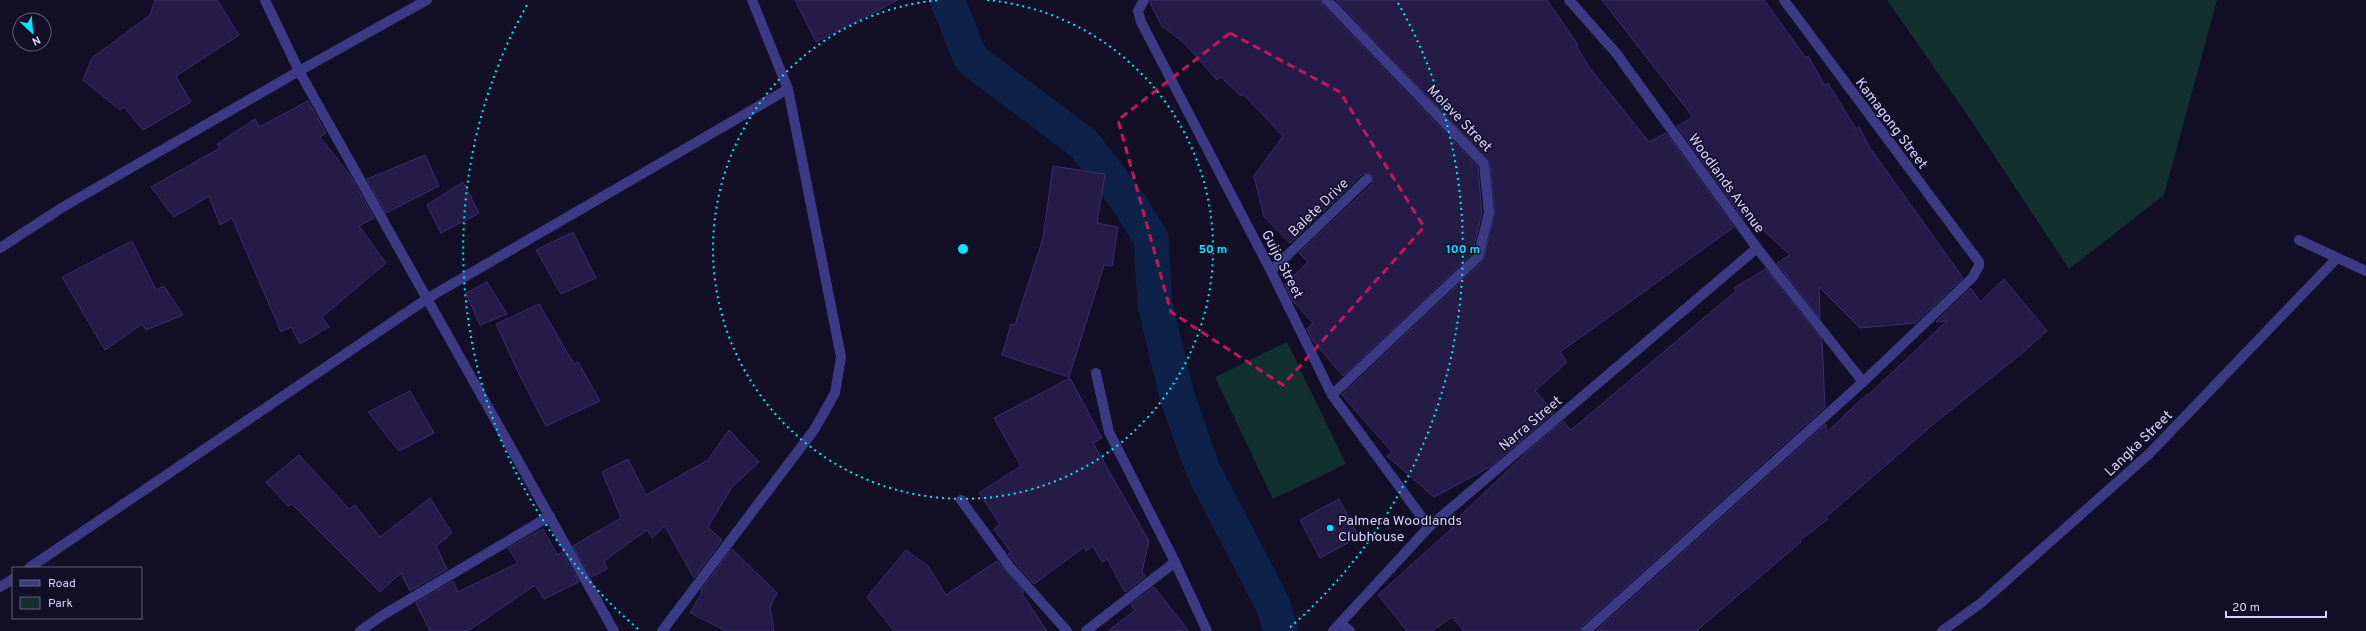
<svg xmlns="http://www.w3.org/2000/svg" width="2366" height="631" font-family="Overpass,sans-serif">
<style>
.green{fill:#12302f}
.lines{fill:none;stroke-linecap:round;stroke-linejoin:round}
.canal{stroke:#0c2248;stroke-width:35}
.building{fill:#241b47;stroke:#3b2d73}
.minor{stroke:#3d3a85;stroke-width:10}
.marked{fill:none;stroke:#c2185b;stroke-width:3;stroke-dasharray:8 5;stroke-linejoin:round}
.ring{fill:none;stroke:#00e5ff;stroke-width:2;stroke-dasharray:2 4}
.poi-dot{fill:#00e5ff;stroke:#130f26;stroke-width:1.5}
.labels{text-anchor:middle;stroke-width:3;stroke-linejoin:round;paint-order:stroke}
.street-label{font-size:14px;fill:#d9d4ff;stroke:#130f26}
.poi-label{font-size:14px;fill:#d9d4ff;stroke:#130f26;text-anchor:start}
.centre{fill:#00e5ff;stroke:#130f26;stroke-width:2}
.ring-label{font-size:12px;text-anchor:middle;font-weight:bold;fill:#00e5ff;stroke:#130f26;stroke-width:3;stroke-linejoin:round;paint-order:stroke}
</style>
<rect width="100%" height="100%" fill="#130f26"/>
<g class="green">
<path d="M 1887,0 L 2217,0 L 2164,195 L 2069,269 L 1966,113 Z"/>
<path d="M 1287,342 L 1346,464 L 1273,499 L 1215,377 Z"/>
</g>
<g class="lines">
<path class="canal" d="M 947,0 L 971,59 L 1084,144 L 1127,200 L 1151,238 L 1155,305 L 1178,400 L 1204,472 L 1273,605 L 1281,631"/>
</g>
<g class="building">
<path d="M 155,0 L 217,0 L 239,35 L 176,76 L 191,102 L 143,130 L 124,107 L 120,110 L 83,80 L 92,58 L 150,15 Z"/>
<path d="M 795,0 L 898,0 L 816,42 Z"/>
<path d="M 1150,0 L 1321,0 L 1322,4 L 1478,167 L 1482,213 L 1472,254 L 1343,376 L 1313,341 L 1307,329 L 1313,323 L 1292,300 L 1285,284 L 1308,262 L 1299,253 L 1372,184 L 1373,177 L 1368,173 L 1362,174 L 1290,243 L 1264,217 L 1254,176 L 1283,136 L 1243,94 L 1241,96 L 1221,77 L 1217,80 L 1184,43 L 1162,26 L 1150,3 Z"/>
<path d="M 1336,0 L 1547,0 L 1578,45 L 1576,46 L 1589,67 L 1649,142 L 1666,133 L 1734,227 L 1560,352 L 1567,362 L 1535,391 L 1554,412 L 1490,467 L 1434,497 L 1387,456 L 1392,452 L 1342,395 L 1483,261 L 1495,214 L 1490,163 Z"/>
<path d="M 1602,0 L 1764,0 L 1806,58 L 1808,56 L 1825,86 L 1828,83 L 1856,129 L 1859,127 L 1870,148 L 1963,278 L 1915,323 L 1860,328 L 1819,287 L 1820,318 L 1777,263 L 1790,255 L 1748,216 L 1744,219 L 1677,126 L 1693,117 Z"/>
<path d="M 308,101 L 326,133 L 320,137 L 350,175 L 374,218 L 359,226 L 386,263 L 322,317 L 329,327 L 300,344 L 291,327 L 281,332 L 232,218 L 220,225 L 209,196 L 174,217 L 151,187 L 220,148 L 217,144 L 255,119 L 259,127 Z"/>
<path d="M 425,155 L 439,186 L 386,213 L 367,179 Z"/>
<path d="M 1053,166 L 1105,174 L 1097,223 L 1118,227 L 1112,266 L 1104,265 L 1069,377 L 1002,355 L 1011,324 L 1015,325 L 1043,238 Z"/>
<path d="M 463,182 L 479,213 L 441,233 L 427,205 Z"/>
<path d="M 573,232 L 596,278 L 561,294 L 536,250 Z"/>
<path d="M 132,241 L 156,290 L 164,286 L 183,315 L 146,330 L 142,324 L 105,350 L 62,277 Z"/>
<path d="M 1766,269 L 1822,340 L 1825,407 L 1582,626 L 1580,631 L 1464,631 L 1452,617 L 1432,631 L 1407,631 L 1378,595 L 1461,520 L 1458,518 L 1528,451 L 1563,421 L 1571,430 L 1736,291 L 1734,288 Z"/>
<path d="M 2004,279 L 2047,331 L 2021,354 L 1937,421 L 1826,517 L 1828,519 L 1800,540 L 1801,542 L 1696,631 L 1596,631 L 1826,424 L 1827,432 L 1867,394 L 1868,395 L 1947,321 L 1936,322 L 1971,288 L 1980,302 Z"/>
<path d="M 487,282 L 507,314 L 480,325 L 466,293 Z"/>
<path d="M 539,304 L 574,364 L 578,362 L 600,401 L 546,426 L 520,376 L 496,324 Z"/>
<path d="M 1070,378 L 1102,438 L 1093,443 L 1149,541 L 1142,572 L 1146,576 L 1125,592 L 1107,559 L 1102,562 L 1093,546 L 1086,551 L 1084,547 L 1034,584 L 1008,554 L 1011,552 L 994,529 L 1000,524 L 979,493 L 1021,466 L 994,418 Z"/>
<path d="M 410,391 L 434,433 L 399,451 L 368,412 Z"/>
<path d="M 729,430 L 759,462 L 732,487 L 708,527 L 722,540 L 694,578 L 665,526 L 652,538 L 647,530 L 604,561 L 607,569 L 591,577 L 573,546 L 621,518 L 602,472 L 628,459 L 646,495 L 708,460 Z"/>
<path d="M 299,455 L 349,509 L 355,505 L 380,537 L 430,498 L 452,533 L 436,546 L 447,569 L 410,591 L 401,573 L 380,592 L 292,504 L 288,506 L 266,482 Z"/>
<path d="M 1339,499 L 1359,537 L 1320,558 L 1300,520 Z"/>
<path d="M 543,529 L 557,555 L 562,552 L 579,582 L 544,599 L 535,585 L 468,631 L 430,631 L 416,603 L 453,581 L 458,592 L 518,563 L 508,548 Z"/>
<path d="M 732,549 L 777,593 L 770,607 L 774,631 L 726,631 L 690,613 L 702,592 L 701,590 Z"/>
<path d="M 906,550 L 928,566 L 946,595 L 997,561 L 1024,592 L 1022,594 L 1047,631 L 894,631 L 867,597 Z"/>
<path d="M 1154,587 L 1189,631 L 1108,631 L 1135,610 L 1131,604 Z"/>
</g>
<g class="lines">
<g class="minor">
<path d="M 265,0 L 299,71 L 614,631"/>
<path d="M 1144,0 L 1138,11 L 1141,22 L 1271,271 L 1332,395 L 1429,527"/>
<path d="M 1327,0 L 1484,164 L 1489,213 L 1478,257 L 1332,395"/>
<path d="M 1569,0 L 1616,53 L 1757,248 L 1863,382"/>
<path d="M 2299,240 L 2366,271"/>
<path d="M 0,248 L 63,207 L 299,71 L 427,0"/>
<path d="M 1271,271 L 1367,179"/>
<path d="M 1096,373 L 1109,432 L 1175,562 L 1207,631"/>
<path d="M 961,500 L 1009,566 L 1067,631"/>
<path d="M 29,568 L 428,298 L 788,89"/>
<path d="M 0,587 L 13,579"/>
<path d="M 1340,623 L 1350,631"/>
<path d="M 360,631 L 383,615 L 550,516"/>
<path d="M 662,631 L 814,430 L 835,393 L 841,357 L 788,89 L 752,0"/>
<path d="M 1086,631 L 1175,562"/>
<path d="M 1333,631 L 1429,527 L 1757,248"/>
<path d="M 1586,631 L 1863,382 L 1972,278 L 1979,266 L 1979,262 L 1784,0"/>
<path d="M 1942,631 L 1981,603 L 2149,454 L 2337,258"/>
</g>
</g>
<path class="marked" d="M 1230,33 L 1340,92 L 1424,227 L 1283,385 L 1171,312 L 1118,120 Z"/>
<g class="ring">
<path d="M987 0A250 250 0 1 1 939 0"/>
<path d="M638 629A500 500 0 0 1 528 3M1398 3A500 500 0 0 1 1288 629"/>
</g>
<circle class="poi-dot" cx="1330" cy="528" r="4"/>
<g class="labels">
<g class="street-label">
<text transform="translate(1460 118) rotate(46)" y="5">Molave Street</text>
<text transform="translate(1892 123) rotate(53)" y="5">Kamagong Street</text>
<text transform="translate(1727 183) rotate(54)" y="5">Woodlands Avenue</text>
<text transform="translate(1318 207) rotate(-44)" y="5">Balete Drive</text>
<text transform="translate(1283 264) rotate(63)" y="5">Guijo Street</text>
<text transform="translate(1530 423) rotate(-40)" y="5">Narra Street</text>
<text transform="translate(2138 443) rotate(-44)" y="5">Langka Street</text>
</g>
<g class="poi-label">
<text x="1338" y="525">Palmera Woodlands<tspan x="1338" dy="16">Clubhouse</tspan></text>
</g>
</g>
<circle cx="963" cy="249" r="6" class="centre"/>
<g class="ring-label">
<text x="1213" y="253">50 m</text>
<text x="1463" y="253">100 m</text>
</g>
<rect x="12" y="567" width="130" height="52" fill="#130f26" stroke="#625e7d"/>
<rect x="20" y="580" width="20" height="6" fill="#3d3a85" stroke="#625e7d"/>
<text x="48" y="587" font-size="12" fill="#d9d4ff">Road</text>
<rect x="20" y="597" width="20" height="12" fill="#12302f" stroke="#625e7d"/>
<text x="48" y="607" font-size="12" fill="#d9d4ff">Park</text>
<g transform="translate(32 32) rotate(154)"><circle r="19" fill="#130f26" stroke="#625e7d"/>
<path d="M0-3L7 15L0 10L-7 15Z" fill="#00e5ff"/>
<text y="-6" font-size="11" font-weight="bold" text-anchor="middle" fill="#d9d4ff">N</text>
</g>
<path d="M2226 611v6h100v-6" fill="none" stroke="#d9d4ff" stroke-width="2"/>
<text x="2232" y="611" font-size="12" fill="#d9d4ff" stroke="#130f26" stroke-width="3" paint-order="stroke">20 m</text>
</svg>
